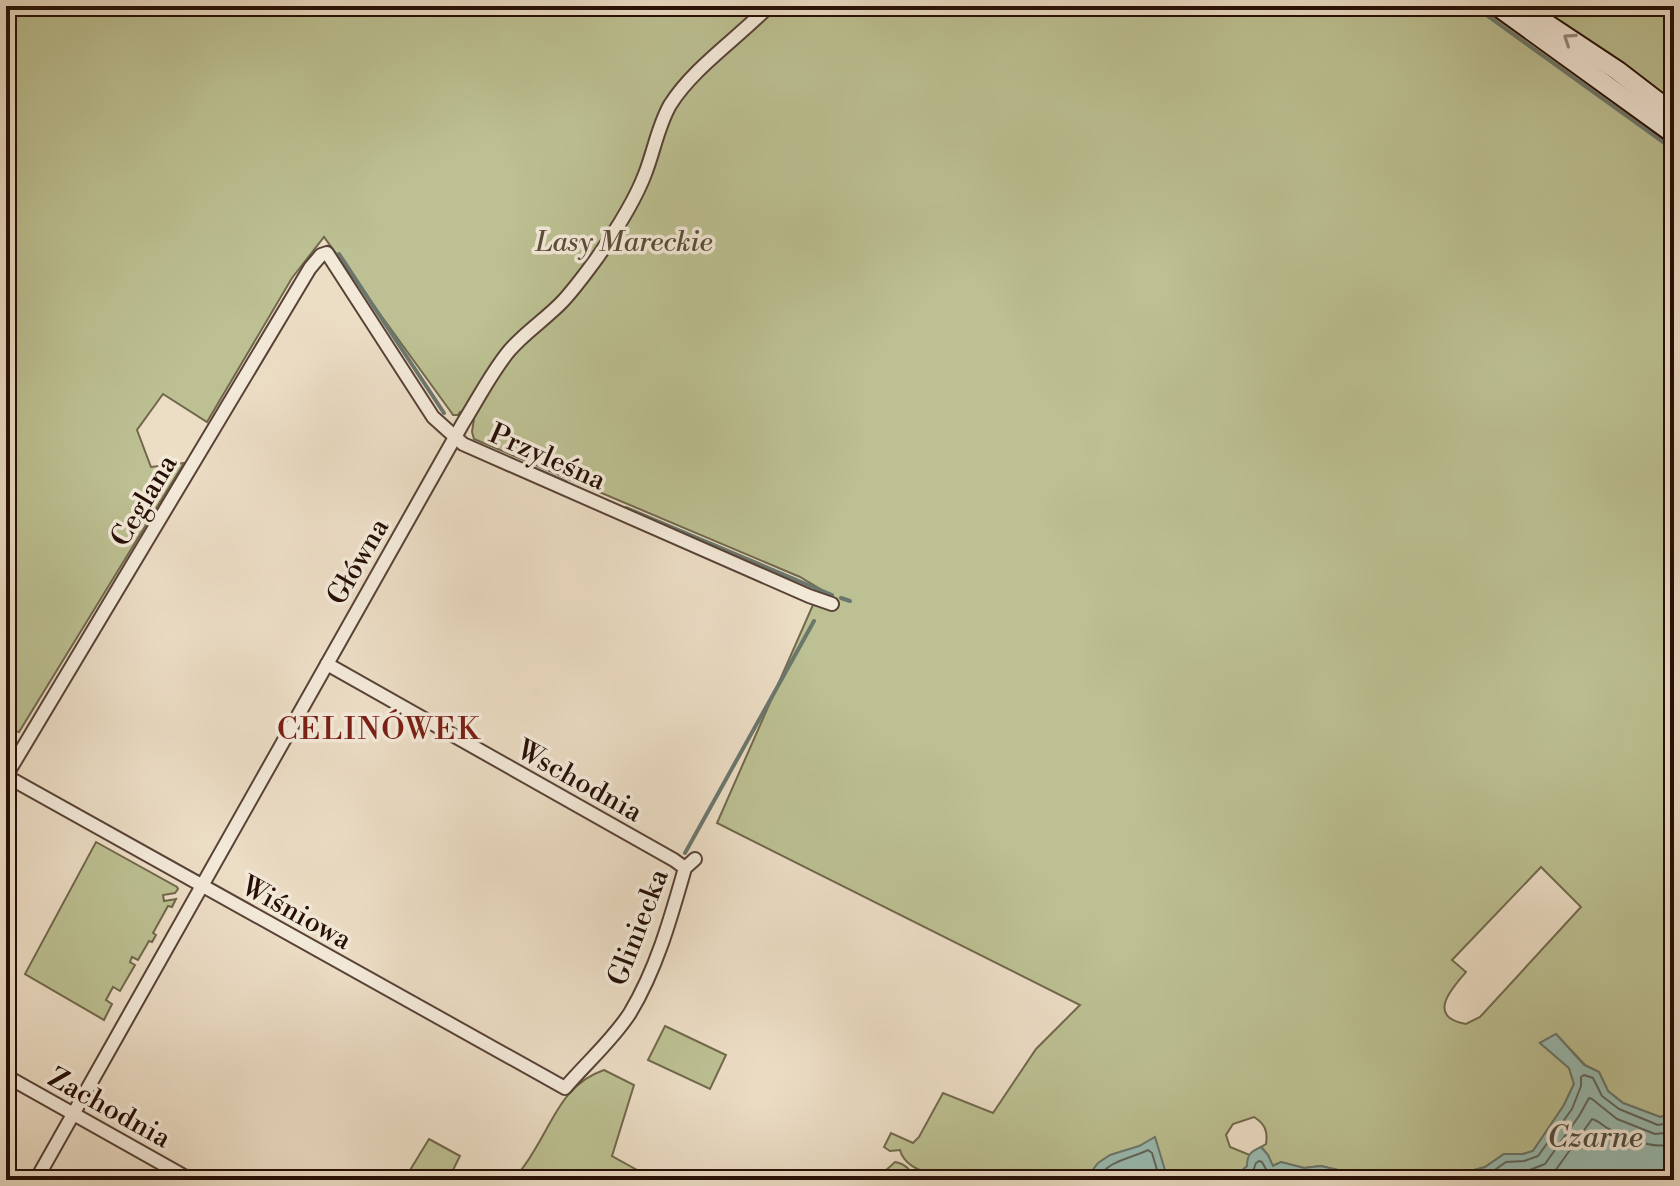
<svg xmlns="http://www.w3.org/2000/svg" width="1680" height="1186" font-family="'Libre Bodoni',serif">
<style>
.green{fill:#bcc092;stroke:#71684c;stroke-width:2;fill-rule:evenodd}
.water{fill:#99bcb2;stroke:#6b776d;stroke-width:2}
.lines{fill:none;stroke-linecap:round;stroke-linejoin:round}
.shore{stroke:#60665c;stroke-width:2}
.stream{stroke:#6b776d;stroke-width:4}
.street-casing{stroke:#584236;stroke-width:16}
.secondary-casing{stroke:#260f06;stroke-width:22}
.street{stroke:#f3e9d9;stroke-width:12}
.secondary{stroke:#f3e9d9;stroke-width:18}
.oneway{stroke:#97877a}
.labels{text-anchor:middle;stroke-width:7;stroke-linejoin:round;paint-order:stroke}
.park-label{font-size:28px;font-style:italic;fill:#5a4d37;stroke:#f3e9d9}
.street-label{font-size:28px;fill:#260f06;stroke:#f3e9d9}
.neighbourhood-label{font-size:30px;letter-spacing:2px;fill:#7a1f14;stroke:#f3e9d9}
.water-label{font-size:30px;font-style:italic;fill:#4e4c42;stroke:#f3e9d9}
</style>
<rect width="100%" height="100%" fill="#ecddc5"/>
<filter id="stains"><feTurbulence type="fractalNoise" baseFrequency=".0025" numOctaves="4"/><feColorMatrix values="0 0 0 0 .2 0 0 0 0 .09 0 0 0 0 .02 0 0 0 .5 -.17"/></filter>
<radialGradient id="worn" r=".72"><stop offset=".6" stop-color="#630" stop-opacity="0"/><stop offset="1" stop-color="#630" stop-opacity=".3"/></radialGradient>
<g class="green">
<path d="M 6,6 L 1484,6 L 1674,147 L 1674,1114 L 1660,1117 L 1623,1103 L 1608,1091 L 1599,1072 L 1585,1065 L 1556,1034 L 1540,1043 L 1569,1068 L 1574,1084 L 1564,1105 L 1533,1151 L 1523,1154 L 1504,1154 L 1485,1167 L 1446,1178 L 1425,1176 L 1405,1180 L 1386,1180 L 1368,1174 L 1342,1171 L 1321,1166 L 1304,1168 L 1281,1162 L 1272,1166 L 1268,1155 L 1261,1147 L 1266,1144 C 1268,1131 1265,1124 1254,1117 L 1233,1124 L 1226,1135 L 1230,1147 L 1250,1155 L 1245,1180 L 986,1180 L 984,1178 L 980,1180 L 953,1180 L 956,1177 L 951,1172 L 937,1177 C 922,1171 904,1166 900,1150 L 890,1151 L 884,1147 L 891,1133 L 913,1143 L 919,1137 L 943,1093 L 993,1113 L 1036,1049 L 1080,1005 L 717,823 L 820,589 L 800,577 L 474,439 L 472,432 L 474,419 L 460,412 L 458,415 L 453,415 L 451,412 L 324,237 L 292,278 L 207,422 L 163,394 L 137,430 L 151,467 L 184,463 L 19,732 L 6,729 ZM 1541,867 L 1581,907 L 1480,1017 L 1466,1024 C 1426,1017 1451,989 1466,972 L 1452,960 Z"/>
<path d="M 1532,6 L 1674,6 L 1674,102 Z"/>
<path d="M 96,842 L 177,887 L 178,889 L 175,893 L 163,895 L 164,901 L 176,899 L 172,907 L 168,906 L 153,933 L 156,935 L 152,942 L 149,941 L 138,960 L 132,957 L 130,962 L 135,965 L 120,991 L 113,987 L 106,1000 L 112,1004 L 104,1020 L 25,974 Z"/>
<path d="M 665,1026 L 726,1055 L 710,1089 L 648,1060 Z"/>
<path d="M 604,1070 L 634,1085 L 612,1156 L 655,1180 L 514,1180 C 520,1171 527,1163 532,1154 C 554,1120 563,1084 604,1070 Z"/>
<path d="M 429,1139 L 460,1156 L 449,1178 L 446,1180 L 404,1180 Z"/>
<path d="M 895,1162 C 905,1164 912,1169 911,1180 L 887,1180 L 885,1171 Z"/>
</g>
<g class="water">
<path d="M 1556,1034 L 1584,1065 L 1599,1072 L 1608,1091 L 1623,1103 L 1660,1117 L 1674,1114 L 1674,1180 L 1405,1180 L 1425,1176 L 1446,1178 L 1485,1167 L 1504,1154 L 1523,1154 L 1533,1151 L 1564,1105 L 1574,1084 L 1569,1068 L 1540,1043 Z"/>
<path d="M 1155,1137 L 1168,1180 L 1085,1180 L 1098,1163 L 1110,1155 L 1139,1146 Z"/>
<path d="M 1261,1147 L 1268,1155 L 1273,1166 L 1281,1162 L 1304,1168 L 1321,1166 L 1342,1171 L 1368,1174 L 1386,1180 L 1231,1180 L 1247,1166 C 1247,1155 1250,1152 1261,1147 Z"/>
</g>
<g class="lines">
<g class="shore">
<path d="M 1095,1180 C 1112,1159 1124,1161 1148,1150 L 1152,1153 L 1160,1180"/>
<path d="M 1244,1180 L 1253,1171 L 1256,1163 L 1259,1161 L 1262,1162 L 1267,1171 L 1271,1173 L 1282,1171 L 1304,1176 L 1320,1174 L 1350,1180"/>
<path d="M 1469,1180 L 1489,1174 L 1506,1162 L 1524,1161 L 1538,1156 L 1572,1109 L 1581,1086 L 1581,1077 L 1584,1075 L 1593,1078 L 1602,1096 L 1619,1109 L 1658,1125 L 1674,1122"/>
<path d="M 1497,1180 L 1509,1172 L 1527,1171 L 1545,1164 L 1579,1116 L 1589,1098 L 1592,1099 L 1617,1119 L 1655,1134 L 1674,1132"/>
<path d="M 1539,1180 L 1555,1171 L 1592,1119 C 1599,1121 1603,1126 1609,1129 C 1628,1139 1653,1150 1674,1144"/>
</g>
<g class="stream">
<path d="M 1474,6 L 1674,150"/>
<path d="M 339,254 L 444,413"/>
<path d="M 524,464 L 566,482"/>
<path d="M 626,508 L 832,595"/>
<path d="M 841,598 L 850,601"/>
<path d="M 685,853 L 814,621"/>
</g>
<g class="street-casing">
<g id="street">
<path d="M 327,664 L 674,860 L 685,868"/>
<path d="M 695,859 L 685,868 C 671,917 657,968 630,1013 C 612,1041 586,1063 565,1088 L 6,776 L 310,268 L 321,255 L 327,253 L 433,417 L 463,444 L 809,596 L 832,604"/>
<path d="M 6,1076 L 191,1180"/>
<path d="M 36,1180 L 463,423 C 478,399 491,373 509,351 C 525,332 546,319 563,301 C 575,288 586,273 597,258 C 615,232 634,203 645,174 C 654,151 658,126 670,105 C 693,68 738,38 769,6"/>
</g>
</g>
<g class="secondary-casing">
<g id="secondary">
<path d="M 1497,6 L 1674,134"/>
<path d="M 1520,6 L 1618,71 L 1674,114"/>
</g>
</g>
<use href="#street" class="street"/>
<use href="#secondary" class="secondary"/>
</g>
<defs><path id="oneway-chevron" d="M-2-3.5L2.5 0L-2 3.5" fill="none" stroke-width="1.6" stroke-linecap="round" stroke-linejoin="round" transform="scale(2)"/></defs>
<use class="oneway" href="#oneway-chevron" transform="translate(1569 39) rotate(-146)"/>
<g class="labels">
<g class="park-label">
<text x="624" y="251">Lasy Mareckie</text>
</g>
<g class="street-label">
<text transform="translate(548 456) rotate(24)" y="10">Przyleśna</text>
<text transform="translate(143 500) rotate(-59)" y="10">Ceglana</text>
<text transform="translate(357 561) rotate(-60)" y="10">Główna</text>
<text transform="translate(580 780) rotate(29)" y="10">Wschodnia</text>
<text transform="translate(297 912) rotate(29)" y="10">Wiśniowa</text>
<text transform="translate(637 927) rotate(-69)" y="10">Gliniecka</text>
<text transform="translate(110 1107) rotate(29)" y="10">Zachodnia</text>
</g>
<g class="neighbourhood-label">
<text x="379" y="739">CELINÓWEK</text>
</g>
<g class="water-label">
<text x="1595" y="1147">Czarne</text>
</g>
</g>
<rect width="1680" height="1186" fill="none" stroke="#ecddc5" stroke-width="32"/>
<rect x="8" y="8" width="1664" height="1170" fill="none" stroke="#260f06" stroke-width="4"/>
<rect x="16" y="16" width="1648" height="1154" fill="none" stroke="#260f06" stroke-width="2"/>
<rect width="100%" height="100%" filter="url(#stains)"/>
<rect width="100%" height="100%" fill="url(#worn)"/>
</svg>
